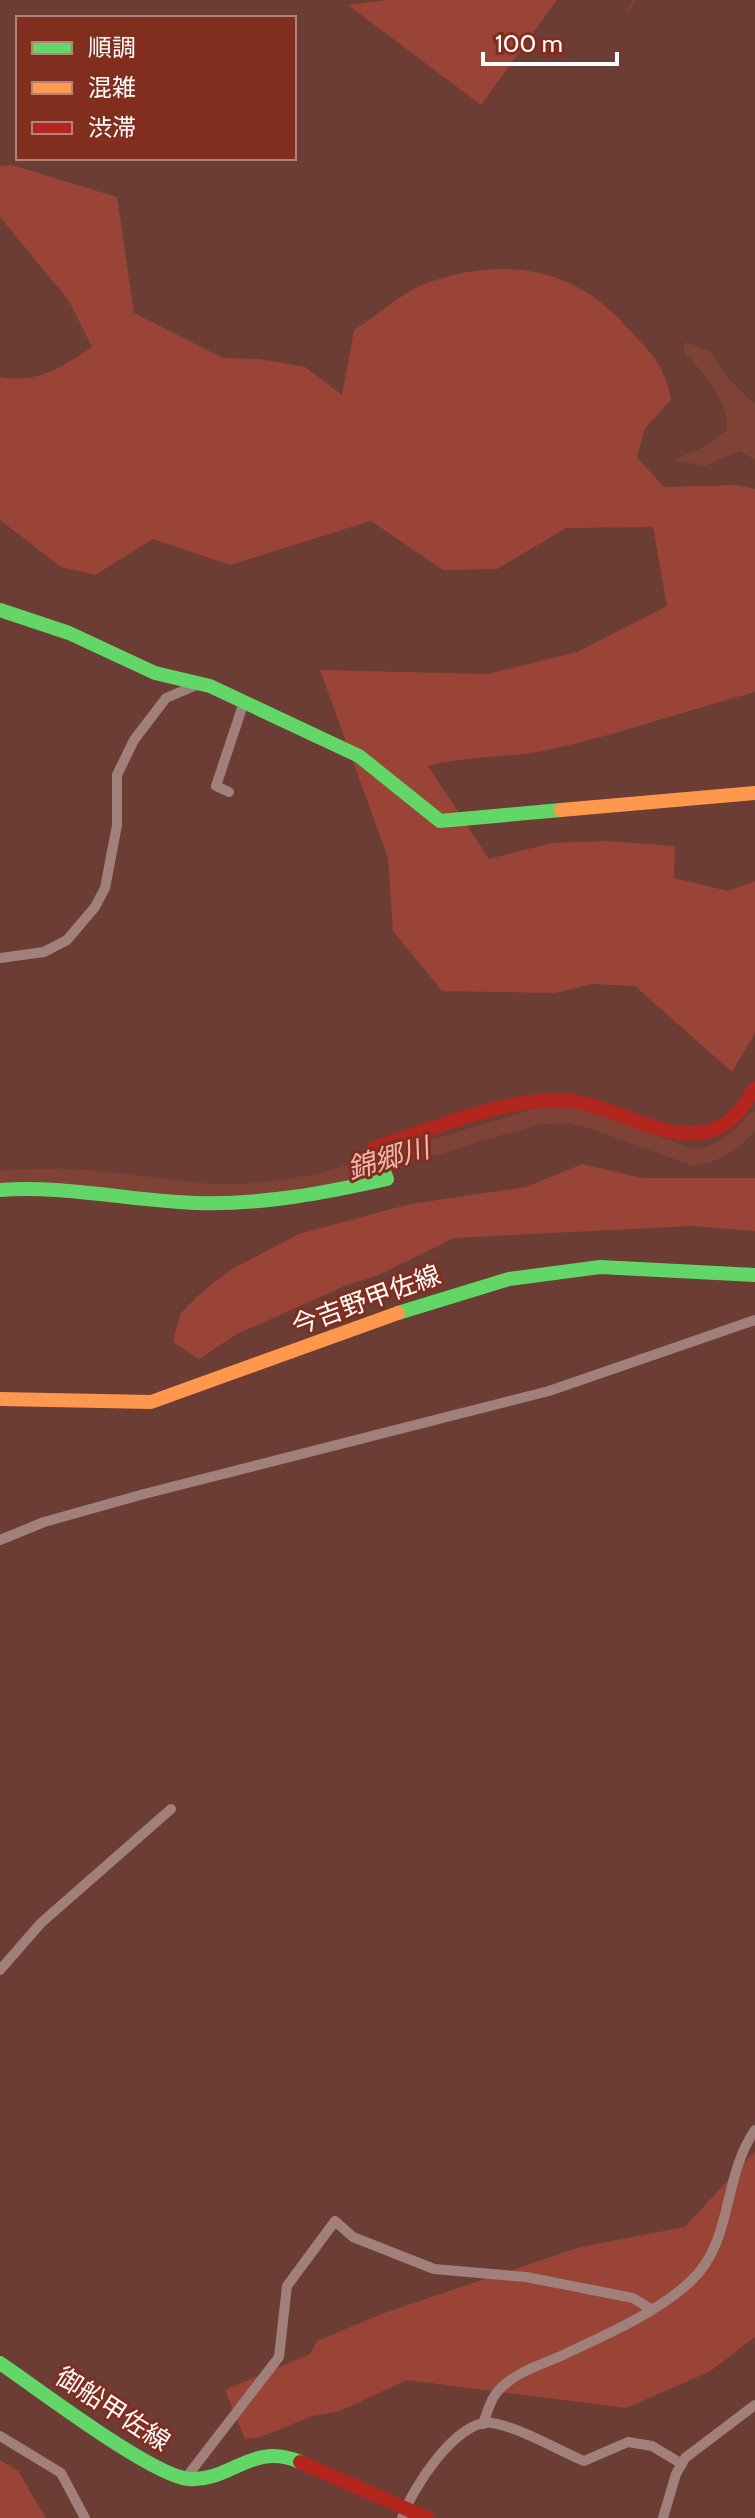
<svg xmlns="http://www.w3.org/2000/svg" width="755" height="2518" font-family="Cabin,'Noto Sans JP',sans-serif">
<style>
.green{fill:#994436}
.water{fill:#7e4237}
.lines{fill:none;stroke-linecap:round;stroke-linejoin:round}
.stream{stroke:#7e4237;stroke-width:3}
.river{stroke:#7e4237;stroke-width:16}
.street{stroke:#a1807b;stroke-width:10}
.fast{stroke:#63d668;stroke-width:14}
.slow{stroke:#ff974d;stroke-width:14}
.jam{stroke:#b3261e;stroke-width:14}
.labels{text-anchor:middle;stroke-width:6;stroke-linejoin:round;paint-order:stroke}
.street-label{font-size:26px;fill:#fff;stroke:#812e1f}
.water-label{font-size:28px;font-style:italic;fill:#f0b8b0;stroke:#812e1f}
</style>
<rect width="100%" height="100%" fill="#6b3d35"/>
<g class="green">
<path d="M 387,0 L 557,0 L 481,105 L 348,5 Z"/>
<path d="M 12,165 L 117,197 L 134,313 L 223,358 L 260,359 L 305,367 L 342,395 L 354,330 C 377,316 402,292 427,283 C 499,257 571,265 624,324 C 648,350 665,363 671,400 L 645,428 L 637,457 L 664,487 L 737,485 L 755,489 L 755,692 C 684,711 615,736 543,751 C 505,758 465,756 428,766 L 489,859 L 552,843 L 607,841 L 675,846 L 674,878 L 728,891 L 755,881 L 755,1033 L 732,1072 L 635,986 L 592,984 L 555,993 L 442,991 L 393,931 L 388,858 L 320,670 L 488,674 L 577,652 L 667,606 L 653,527 L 566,528 L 497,569 L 443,570 L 371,521 L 230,565 L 153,539 L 95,575 L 61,567 L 0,520 L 0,377 C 37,384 62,367 92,347 L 69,301 L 0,217 L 0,166 Z"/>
<path d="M 582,1164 L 642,1178 L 755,1178 L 755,1231 L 691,1226 L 454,1238 L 379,1275 L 347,1285 L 237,1334 L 199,1359 L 173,1342 L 180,1314 L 201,1293 L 230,1270 L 299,1234 L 410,1204 L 526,1187 Z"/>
<path d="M 755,2151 L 755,2337 L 709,2372 L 626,2408 L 407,2380 L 340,2411 L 312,2416 L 261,2437 L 245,2439 L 225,2390 L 310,2354 L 317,2341 L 384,2313 L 580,2247 L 685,2227 Z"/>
<path d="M 0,2460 L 18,2471 L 46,2518 L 0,2518 Z"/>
</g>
<path class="water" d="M 686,342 L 710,351 L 727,377 L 755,404 L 755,460 L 740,451 L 705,466 L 673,460 L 702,448 L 727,430 C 728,398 702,373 683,350 Z"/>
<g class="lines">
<path class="stream" d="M 628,11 L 634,0"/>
<path class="river" d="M 0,1179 C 69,1171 133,1184 202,1191 C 240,1195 280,1188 318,1182 L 535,1117 L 570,1115 L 596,1122 L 694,1158 C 720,1154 738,1140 755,1119"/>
<g class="street">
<path d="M 229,792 L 216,786 L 244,702"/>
<path d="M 0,958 L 44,952 L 67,940 L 95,907 L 105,888 L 117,825 L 117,775 L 134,740 L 166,698 L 199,684"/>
<path d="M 0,1540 L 44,1522 L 144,1494 L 549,1391 L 755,1320"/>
<path d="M 0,1970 L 41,1923 L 171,1809"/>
<path d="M 483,2424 C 488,2410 491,2396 503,2386 C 519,2371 543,2364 563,2355 C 605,2335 657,2313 691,2281 C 734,2240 722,2177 755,2130"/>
<path d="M 0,2436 L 61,2473 L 85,2518"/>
<path d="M 185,2479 L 279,2357 L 287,2286 L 335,2221 L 353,2237 L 434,2269 L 526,2277 L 633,2298 L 651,2309"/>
<path d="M 402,2518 C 411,2490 457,2418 492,2423 C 519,2427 558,2450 584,2461 L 628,2442 L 652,2446 L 682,2464"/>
<path d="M 663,2518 L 676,2474 L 685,2458 L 755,2405"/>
</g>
<g class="fast">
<path d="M 0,610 L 69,633 L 155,673 L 210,686 L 359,756 L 440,821 L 561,810"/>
<path d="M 0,1190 C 67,1185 131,1201 197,1203 C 261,1205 325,1193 387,1179 L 381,1164"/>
<path d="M 398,1313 L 509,1279 L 600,1267 L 755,1275"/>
<path d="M 0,2363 C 37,2388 152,2476 189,2479 C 231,2482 252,2441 300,2462"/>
</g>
<g class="slow">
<path d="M 561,810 L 755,793"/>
<path d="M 0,1399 L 151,1402 L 398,1313"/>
</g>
<g class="jam">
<path d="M 381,1164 L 374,1148 C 433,1129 495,1101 558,1100 C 612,1099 678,1158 728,1122 C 740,1114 747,1099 755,1088"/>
<path d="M 300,2462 L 427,2518"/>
</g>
</g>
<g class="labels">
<g class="street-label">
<text transform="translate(366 1300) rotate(-20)" y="9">今吉野甲佐線</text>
<text transform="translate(113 2409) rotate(33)" y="9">御船甲佐線</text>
</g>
<g class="water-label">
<text transform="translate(388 1158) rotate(-16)" y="10">錦郷川</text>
</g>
</g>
<rect x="16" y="16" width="280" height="144" fill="#812e1f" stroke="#b38279" stroke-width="2"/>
<rect x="32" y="42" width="40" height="12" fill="#63d668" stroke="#b38279" stroke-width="2"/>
<text x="88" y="56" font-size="24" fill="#ffffff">順調</text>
<rect x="32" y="82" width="40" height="12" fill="#ff974d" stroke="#b38279" stroke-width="2"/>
<text x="88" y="96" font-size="24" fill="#ffffff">混雑</text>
<rect x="32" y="122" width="40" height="12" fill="#b3261e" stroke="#b38279" stroke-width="2"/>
<text x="88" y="136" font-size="24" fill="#ffffff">渋滞</text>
<path d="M483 52v12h134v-12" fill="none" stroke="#ffffff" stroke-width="4"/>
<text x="495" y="52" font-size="24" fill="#ffffff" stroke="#812e1f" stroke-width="6" paint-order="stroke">100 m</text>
</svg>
